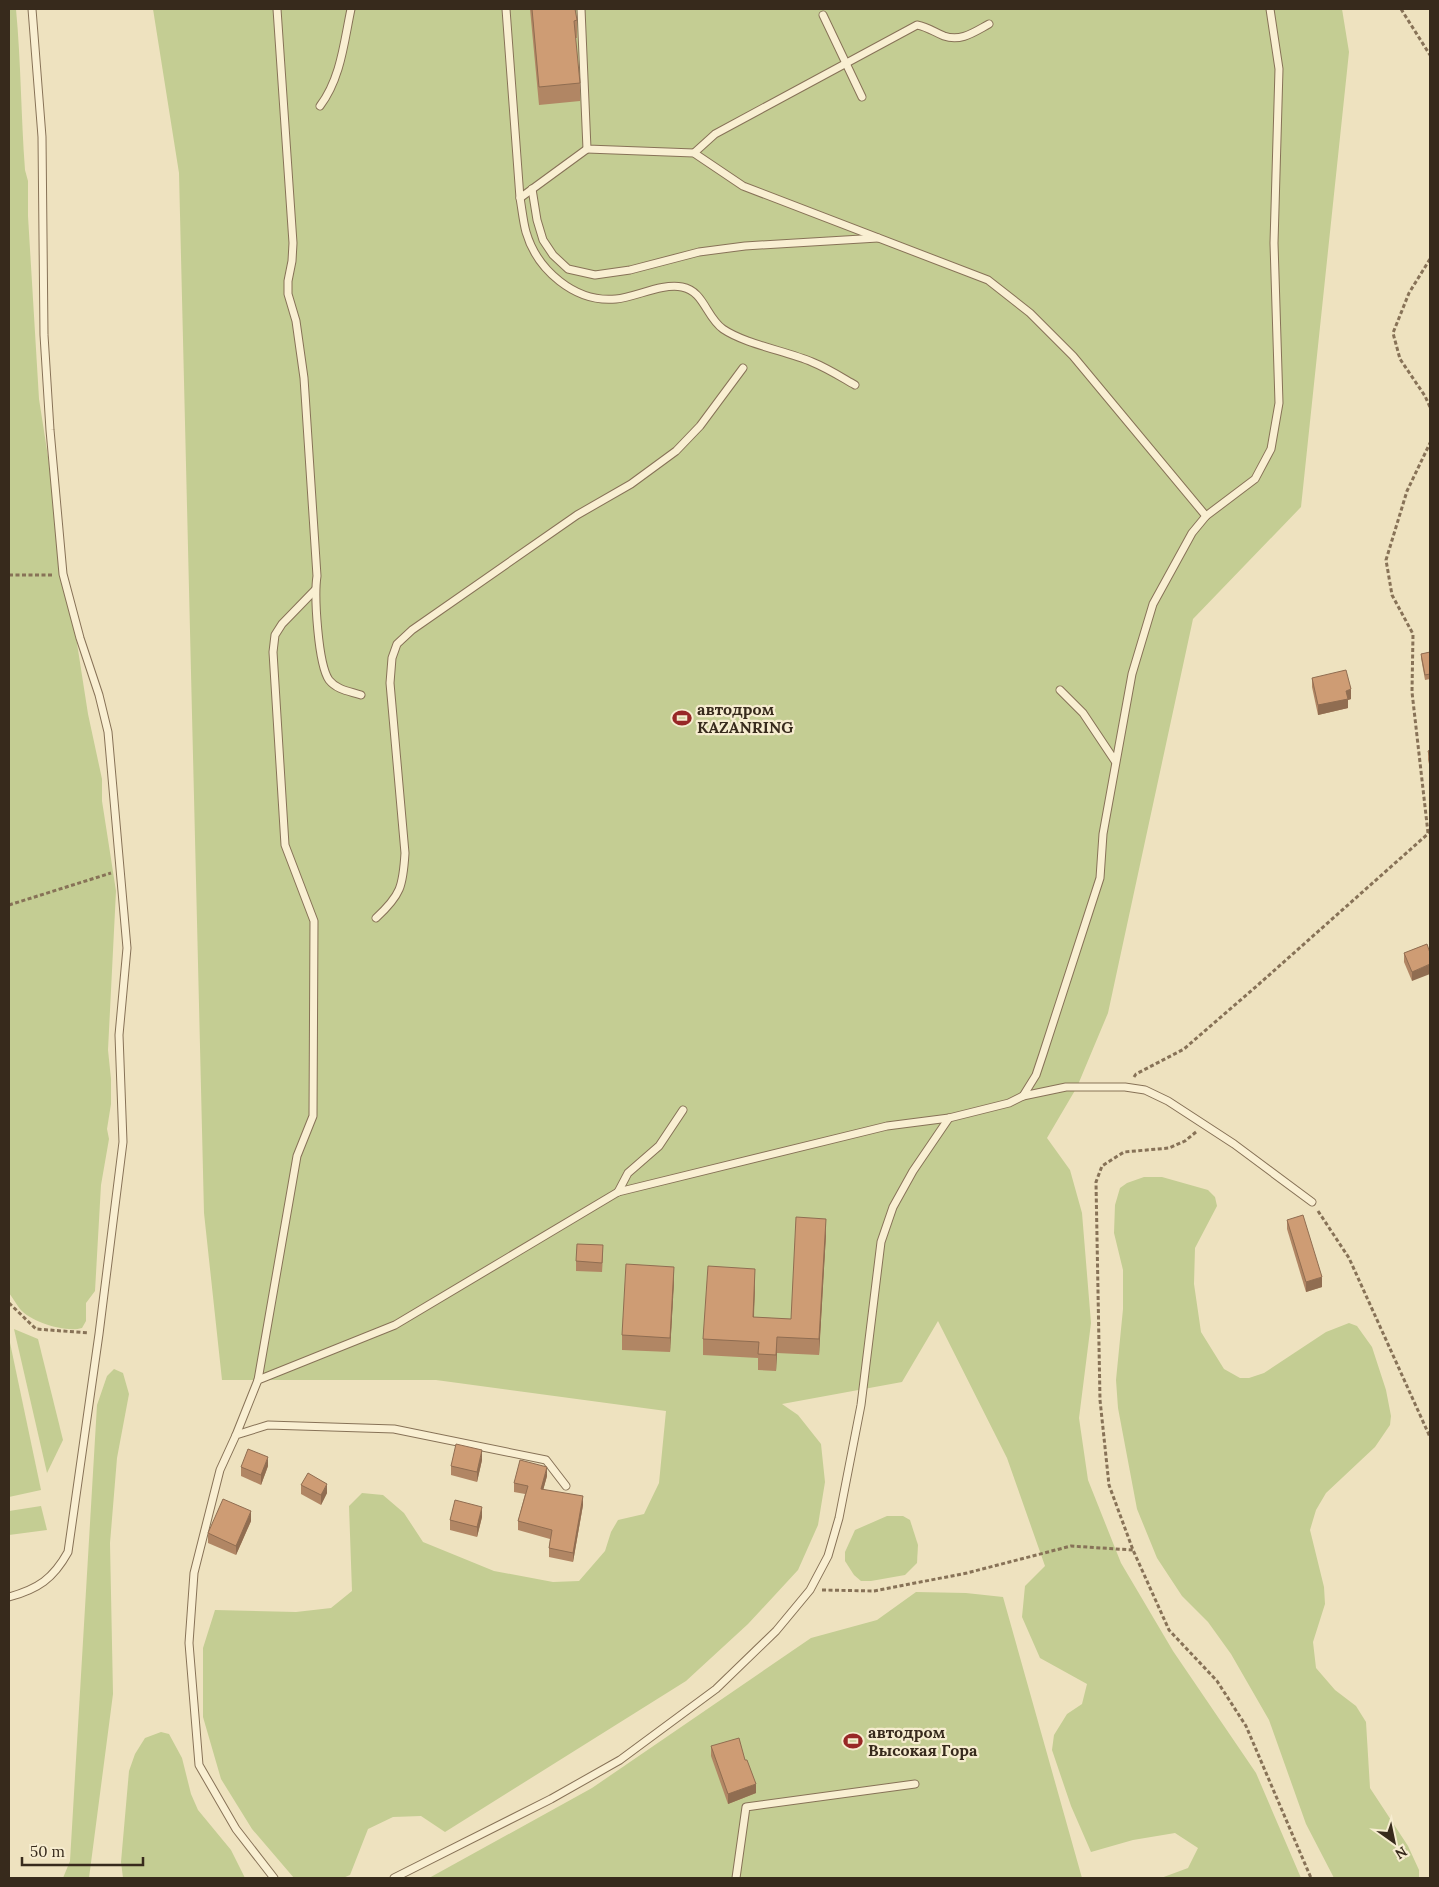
<svg xmlns="http://www.w3.org/2000/svg" width="1439" height="1887" font-family="Lora,serif">
<style>
.green{fill:#c4cd93}
.lines{fill:none;stroke-linecap:round;stroke-linejoin:round}
.service-casing{stroke:#877257;stroke-width:9}
.path{stroke:#877257;stroke-width:3;stroke-dasharray:4 2.5;stroke-linecap:butt}
.service{stroke:#f9efd2;stroke-width:7}
.wall{fill:#b18664}
.shaded-wall{fill:#906d51}
.building{fill:#ce9c74;stroke:#906d51}
.labels{text-anchor:middle;stroke-width:4.5;stroke-linejoin:round;paint-order:stroke}
.poi-label{font-size:16px;font-weight:bold;fill:#372a1c;stroke:#f6eccf;text-anchor:start}
</style>
<rect width="100%" height="100%" fill="#eee2bf"/>
<g class="green">
<path d="M 9,9 L 16,9 C 21,62 21,116 25,170 L 28,181 L 28,216 L 39,399 L 88,714 L 102,779 L 102,801 L 116,891 L 108,1050 L 111,1079 L 111,1104 L 107,1129 L 109,1139 L 101,1185 L 95,1291 L 86,1303 L 86,1321 L 82,1328 C 66,1333 31,1322 20,1309 C 16,1304 13,1298 9,1293 Z"/>
<path d="M 153,9 L 1342,9 L 1349,52 L 1301,507 L 1193,619 L 1108,1013 L 1077,1087 L 1047,1138 L 1070,1170 L 1082,1213 L 1091,1323 L 1079,1418 L 1088,1480 L 1121,1563 L 1173,1651 L 1256,1773 L 1301,1878 L 1161,1878 L 1188,1868 L 1198,1848 L 1175,1833 L 1133,1840 L 1091,1852 L 1071,1806 L 1052,1750 L 1054,1735 L 1067,1714 L 1082,1704 L 1087,1684 L 1040,1658 L 1022,1617 L 1025,1586 L 1045,1566 L 1007,1458 L 938,1321 L 902,1382 L 782,1404 L 798,1415 L 821,1444 L 825,1482 L 818,1525 L 798,1570 L 748,1624 L 686,1681 L 445,1832 L 421,1816 L 393,1817 L 368,1829 L 350,1875 L 343,1878 L 294,1878 L 252,1829 L 221,1779 L 203,1717 L 203,1648 L 215,1610 L 296,1612 L 331,1608 L 352,1591 L 349,1506 L 362,1493 L 383,1495 L 404,1513 L 423,1542 L 494,1571 L 553,1582 L 579,1581 L 605,1551 L 611,1532 L 618,1520 L 644,1514 L 659,1483 L 666,1411 L 436,1380 L 222,1380 L 204,1213 L 179,173 Z"/>
<path d="M 1144,1177 L 1162,1177 L 1208,1190 L 1215,1197 L 1217,1206 L 1195,1248 L 1194,1284 L 1201,1332 L 1224,1369 L 1240,1378 L 1249,1378 L 1264,1373 L 1326,1332 L 1349,1323 L 1357,1326 L 1372,1347 L 1386,1390 L 1391,1416 L 1390,1425 L 1375,1447 L 1326,1493 L 1316,1510 L 1310,1530 L 1324,1587 L 1325,1604 L 1313,1642 L 1316,1668 L 1335,1690 L 1356,1706 L 1366,1722 L 1370,1788 L 1408,1846 L 1419,1870 L 1419,1878 L 1334,1878 L 1306,1824 L 1269,1720 L 1231,1654 L 1208,1622 L 1182,1596 L 1157,1558 L 1137,1509 L 1118,1408 L 1116,1380 L 1123,1309 L 1123,1270 L 1114,1233 L 1115,1205 L 1120,1188 L 1127,1183 Z"/>
<path d="M 14,1329 L 38,1339 L 63,1440 L 47,1473 Z"/>
<path d="M 9,1338 L 41,1490 L 9,1497 Z"/>
<path d="M 114,1369 L 123,1373 L 129,1394 L 117,1458 L 110,1543 L 113,1694 L 89,1878 L 63,1878 L 70,1861 L 97,1405 L 107,1376 Z"/>
<path d="M 41,1506 L 47,1530 L 9,1535 L 9,1511 Z"/>
<path d="M 887,1516 L 903,1516 L 910,1520 L 918,1545 L 917,1563 L 905,1575 L 871,1581 L 861,1581 L 854,1575 L 845,1561 L 845,1552 L 855,1530 Z"/>
<path d="M 916,1592 L 966,1593 L 1003,1597 L 1082,1878 L 429,1878 L 592,1788 L 811,1638 L 877,1620 Z"/>
<path d="M 161,1732 L 169,1734 L 182,1758 L 191,1794 L 198,1810 L 231,1850 L 245,1878 L 123,1878 L 121,1862 L 129,1771 L 135,1754 L 145,1738 Z"/>
</g>
<g class="lines">
<g class="service-casing">
<g id="service">
<path d="M 277,9 L 293,243 L 292,261 L 288,281 L 288,294 L 296,321 L 304,378 L 317,576 C 314,596 318,664 329,680 C 337,690 349,691 361,695"/>
<path d="M 506,9 L 520,198 C 522,209 523,221 526,232 C 537,270 575,303 616,299 C 636,297 662,283 682,287 C 704,291 706,317 723,329 C 745,344 786,351 812,362 C 827,368 841,377 855,385"/>
<path d="M 581,9 L 587,149 L 694,153 L 743,186 L 988,280 L 1030,313 L 1073,356 L 1206,516"/>
<path d="M 823,15 L 862,97"/>
<path d="M 320,106 C 341,78 344,42 351,9"/>
<path d="M 694,153 L 715,134 L 917,25 C 928,27 934,32 944,36 C 961,42 974,32 989,24"/>
<path d="M 532,189 L 537,220 L 543,240 L 553,255 L 568,269 L 595,275 L 630,270 L 699,252 L 745,246 L 878,238"/>
<path d="M 520,198 L 587,149"/>
<path d="M 1060,690 L 1083,713 L 1115,761"/>
<path d="M 376,918 C 401,895 403,886 405,853 L 390,683 L 392,658 L 397,644 L 412,630 L 577,515 L 631,484 L 676,451 L 700,426 L 743,368"/>
<path d="M 1023,1096 L 1036,1075 L 1043,1054 L 1100,878 L 1103,834 L 1132,674 L 1153,604 L 1192,533 L 1206,516 L 1255,479 L 1271,449 L 1279,403 L 1274,243 L 1279,69 L 1270,9"/>
<path d="M 618,1192 L 628,1173 L 659,1146 L 683,1110"/>
<path d="M 258,1380 L 297,1156 L 313,1116 L 314,921 L 285,845 L 273,652 L 275,635 L 282,624 L 315,590"/>
<path d="M 236,1435 L 258,1380 L 395,1325 L 618,1192 L 887,1126 L 949,1118 L 1009,1103 L 1023,1096 L 1066,1087 L 1125,1087 L 1145,1090 L 1168,1101 L 1234,1144 L 1312,1202"/>
<path d="M 9,1597 C 38,1589 53,1579 68,1552 L 99,1334 L 123,1142 L 119,1035 L 127,948 L 108,732 L 99,695 L 80,638 L 63,574 L 50,430 L 44,335 L 42,137 L 32,9"/>
<path d="M 274,1878 L 236,1829 L 199,1765 L 189,1643 L 194,1573 L 220,1470 L 236,1435 L 268,1425 L 394,1429 L 546,1460 L 566,1486"/>
<path d="M 394,1878 L 551,1799 L 620,1760 L 716,1689 L 776,1631 L 810,1590 L 828,1556 L 839,1518 L 861,1405 L 881,1242 L 893,1207 L 913,1171 L 949,1118"/>
<path d="M 736,1878 L 746,1807 L 915,1784"/>
</g>
</g>
<g class="path">
<path d="M 1401,9 L 1430,55"/>
<path d="M 1430,259 L 1409,293 L 1393,333 L 1400,359 L 1425,396 L 1430,407"/>
<path d="M 9,575 L 52,575"/>
<path d="M 1428,833 L 1412,692 L 1413,634 L 1392,595 L 1386,560 L 1407,491 L 1430,443"/>
<path d="M 9,905 L 111,873"/>
<path d="M 1134,1077 L 1136,1074 L 1184,1049 L 1259,984 L 1430,832"/>
<path d="M 1196,1132 L 1185,1141 L 1169,1148 L 1124,1152 L 1102,1166 L 1096,1182 L 1100,1400 L 1109,1485 L 1133,1550 L 1169,1630 L 1217,1681 L 1246,1726 L 1311,1878"/>
<path d="M 1318,1211 L 1349,1258 L 1430,1437"/>
<path d="M 9,1303 L 36,1329 L 89,1333"/>
<path d="M 822,1590 L 874,1591 L 967,1573 L 1071,1546 L 1133,1550"/>
</g>
<use href="#service" class="service"/>
</g>
<g class="wall">
<path d="M 530,9 L 575,9 L 577,20 L 577,38 L 575,38 L 580,83 L 580,101 L 539,105 Z"/>
<path d="M 1430,652 L 1430,679 L 1425,680 L 1421,658 L 1421,654 Z"/>
<path d="M 1312,678 L 1351,699 L 1348,700 L 1348,708 L 1318,715 L 1312,687 Z"/>
<path d="M 1430,750 L 1430,768 L 1428,760 L 1428,751 Z"/>
<path d="M 1427,944 L 1412,981 L 1404,962 L 1404,953 Z"/>
<path d="M 1287,1220 L 1322,1287 L 1306,1292 L 1287,1229 Z"/>
<path d="M 826,1234 L 819,1355 L 777,1353 L 776,1371 L 758,1370 L 758,1358 L 703,1355 L 703,1339 L 755,1285 L 754,1317 L 791,1319 Z"/>
<path d="M 603,1255 L 602,1272 L 576,1271 L 576,1261 Z"/>
<path d="M 674,1281 L 670,1352 L 622,1350 L 622,1335 Z"/>
<path d="M 482,1460 L 477,1482 L 451,1475 L 451,1466 Z"/>
<path d="M 268,1466 L 261,1485 L 241,1476 L 241,1467 Z"/>
<path d="M 547,1476 L 543,1490 L 583,1505 L 573,1562 L 549,1557 L 549,1548 L 550,1539 L 518,1530 L 518,1521 L 525,1494 L 514,1492 L 514,1483 Z"/>
<path d="M 301,1485 L 327,1493 L 321,1505 L 301,1494 Z"/>
<path d="M 482,1517 L 477,1537 L 450,1530 L 450,1520 Z"/>
<path d="M 251,1521 L 236,1555 L 208,1543 L 208,1533 Z"/>
<path d="M 711,1746 L 756,1793 L 728,1804 L 711,1756 Z"/>
</g>
<g class="shaded-wall">
<path d="M 1351,689 L 1351,699 L 1348,700 L 1348,708 L 1318,715 L 1318,705 L 1346,691 Z"/>
<path d="M 1430,964 L 1430,974 L 1412,981 L 1412,972 Z"/>
<path d="M 826,1219 L 826,1234 L 819,1355 L 819,1339 Z"/>
<path d="M 674,1267 L 674,1281 L 670,1352 L 670,1338 Z"/>
<path d="M 755,1269 L 755,1285 L 753,1333 L 753,1317 Z"/>
<path d="M 1322,1277 L 1322,1287 L 1306,1292 L 1306,1282 Z"/>
<path d="M 777,1337 L 777,1353 L 776,1371 L 776,1355 Z"/>
<path d="M 482,1450 L 482,1460 L 477,1482 L 477,1472 Z"/>
<path d="M 268,1457 L 268,1466 L 261,1485 L 261,1475 Z"/>
<path d="M 547,1467 L 547,1476 L 541,1498 L 541,1489 Z"/>
<path d="M 327,1484 L 327,1493 L 321,1505 L 321,1495 Z"/>
<path d="M 583,1496 L 583,1505 L 573,1562 L 573,1553 Z"/>
<path d="M 482,1507 L 482,1517 L 477,1537 L 477,1527 Z"/>
<path d="M 251,1511 L 251,1521 L 236,1555 L 236,1546 Z"/>
<path d="M 756,1784 L 756,1793 L 728,1804 L 728,1794 Z"/>
</g>
<g class="building">
<path d="M 532,9 L 575,9 L 577,20 L 574,21 L 580,83 L 539,87 Z"/>
<path d="M 1430,652 L 1430,674 L 1425,675 L 1421,654 Z"/>
<path d="M 1346,670 L 1351,689 L 1346,691 L 1348,699 L 1318,705 L 1312,678 Z"/>
<path d="M 1430,750 L 1430,758 L 1428,751 Z"/>
<path d="M 1427,944 L 1430,953 L 1430,964 L 1412,972 L 1404,953 Z"/>
<path d="M 1303,1215 L 1322,1277 L 1306,1282 L 1287,1220 Z"/>
<path d="M 796,1217 L 826,1219 L 819,1339 L 777,1337 L 776,1355 L 758,1354 L 759,1342 L 703,1339 L 708,1266 L 755,1269 L 753,1317 L 791,1319 Z"/>
<path d="M 577,1244 L 603,1245 L 602,1263 L 576,1261 Z"/>
<path d="M 626,1264 L 674,1267 L 670,1338 L 622,1335 Z"/>
<path d="M 456,1444 L 482,1450 L 477,1472 L 451,1466 Z"/>
<path d="M 248,1449 L 268,1457 L 261,1475 L 241,1467 Z"/>
<path d="M 520,1460 L 547,1467 L 541,1489 L 583,1496 L 573,1553 L 549,1548 L 552,1530 L 518,1521 L 528,1486 L 514,1483 Z"/>
<path d="M 308,1473 L 327,1484 L 321,1495 L 301,1485 Z"/>
<path d="M 223,1499 L 251,1511 L 236,1546 L 208,1533 Z"/>
<path d="M 455,1500 L 482,1507 L 477,1527 L 450,1520 Z"/>
<path d="M 739,1738 L 745,1760 L 747,1760 L 756,1784 L 728,1794 L 711,1746 Z"/>
</g>
<defs>
<g id="stadium-bare" transform="scale(1.5)"><path d="M0-5a6.5 5 0 1 0 0 10a6.5 5 0 1 0 0-10ZM-3.5-1.8h7v3.6h-7Z" fill="#982826" stroke="#f6eccf" stroke-width="2.5" paint-order="stroke"/></g>
</defs>
<g fill-rule="evenodd">
<use href="#stadium-bare" x="682" y="718"/>
<use href="#stadium-bare" x="853" y="1741"/>
</g>
<g class="labels">
<g class="poi-label">
<text x="697" y="715">автодром<tspan x="697" dy="18">KAZANRING</tspan></text>
<text x="868" y="1738">автодром<tspan x="868" dy="18">Высокая Гора</tspan></text>
</g>
</g>
<rect width="1439" height="1887" fill="none" stroke="#372a1c" stroke-width="20"/>
<g transform="translate(1394 1842) rotate(147)" stroke="#f6eccf" stroke-width="4" paint-order="stroke">
<path d="M0-4L9 19L0 12L-9 19Z" fill="#372a1c"/>
<text y="-8" font-size="14" font-weight="bold" text-anchor="middle" fill="#372a1c">N</text>
</g>
<path d="M22 1857v8h121v-8" fill="none" stroke="#372a1c" stroke-width="2.5"/>
<text x="30" y="1857" font-size="15" fill="#372a1c" stroke="#f6eccf" stroke-width="4" paint-order="stroke">50 m</text>
</svg>
